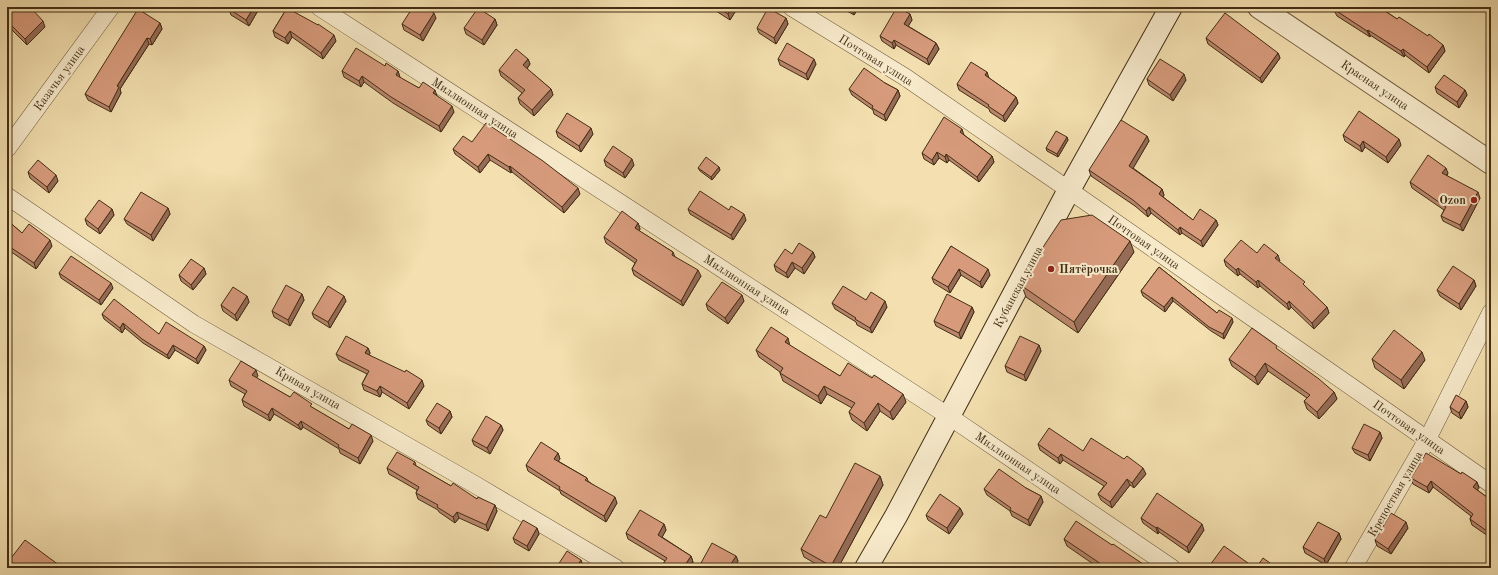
<svg xmlns="http://www.w3.org/2000/svg" width="1498" height="575" font-family="'Old Standard TT',serif">
<style>
.lines{fill:none;stroke-linecap:round;stroke-linejoin:round}
.minor-casing{stroke:#6f5a3c;stroke-width:18}
.tertiary-casing{stroke:#6f5a3c;stroke-width:24}
.secondary-casing{stroke:#432e15;stroke-width:24}
.minor{stroke:#f7eacb;stroke-width:17}
.tertiary{stroke:#f7eacb;stroke-width:22}
.secondary{stroke:#f7eacb;stroke-width:22}
.wall{fill:#b9856b;stroke:#432e15}
.shaded-wall{fill:#966c57;stroke:#432e15}
.building{fill:#d79b7c;stroke:#432e15}
.poi-dot{fill:#8f2418;stroke:#f7eacb;stroke-width:1.5}
.labels{text-anchor:middle;stroke-width:4;stroke-linejoin:round;paint-order:stroke}
.street-label{font-size:12px;fill:#432e15;stroke:#f7eacb}
.poi-label{font-size:12px;font-weight:bold;fill:#432e15;stroke:#f7eacb;text-anchor:end}
</style>
<rect width="100%" height="100%" fill="#f3dfaf"/>
<filter id="stains"><feTurbulence type="fractalNoise" baseFrequency=".005" numOctaves="4"/><feColorMatrix values="0 0 0 0 .2 0 0 0 0 .09 0 0 0 0 .02 0 0 0 .5 -.17"/></filter>
<radialGradient id="worn" r=".72"><stop offset=".6" stop-color="#630" stop-opacity="0"/><stop offset="1" stop-color="#630" stop-opacity=".3"/></radialGradient>
<g class="lines">
<g class="minor-casing">
<g id="minor">
<path d="M 319,7 L 950,417 L 1172,568"/>
<path d="M 791,7 L 905,77 L 1069,190 L 1491,484"/>
<path d="M 7,149 L 111,7"/>
<path d="M 7,196 L 194,324 L 474,484 L 616,568"/>
<path d="M 1353,568 L 1427,440 L 1491,312"/>
</g>
</g>
<g class="tertiary-casing">
<path id="tertiary" d="M 1259,7 L 1491,163"/>
</g>
<g class="secondary-casing">
<path id="secondary" d="M 866,568 L 896,516 L 1069,190 L 1171,7"/>
</g>
<use href="#minor" class="minor"/>
<use href="#tertiary" class="tertiary"/>
<use href="#secondary" class="secondary"/>
</g>
<g class="wall">
<path d="M 231,7 L 260,7 L 249,26 L 231,15 L 229,9 Z"/>
<path d="M 362,7 L 370,7 L 368,10 Z"/>
<path d="M 715,7 L 738,7 L 730,20 L 716,11 Z"/>
<path d="M 840,7 L 859,7 L 854,15 Z"/>
<path d="M 1328,7 L 1379,7 L 1397,19 L 1443,45 L 1445,51 L 1429,73 L 1405,55 L 1404,57 L 1370,35 L 1370,37 L 1337,16 L 1335,12 Z"/>
<path d="M 7,8 L 45,27 L 27,45 L 7,25 Z"/>
<path d="M 287,8 L 336,41 L 323,59 L 292,37 L 288,44 L 275,37 L 273,31 Z"/>
<path d="M 910,14 L 912,20 L 908,26 L 936,43 L 939,49 L 929,65 L 896,45 L 894,49 L 882,41 L 880,36 Z"/>
<path d="M 436,18 L 423,41 L 404,30 L 402,24 Z"/>
<path d="M 786,18 L 788,24 L 776,44 L 759,33 L 757,28 Z"/>
<path d="M 495,19 L 497,25 L 484,45 L 466,34 L 464,28 Z"/>
<path d="M 160,23 L 162,29 L 152,45 L 149,44 L 120,89 L 121,93 L 111,112 L 88,100 L 85,94 Z"/>
<path d="M 1206,38 L 1278,53 L 1280,58 L 1262,83 L 1208,44 Z"/>
<path d="M 528,59 L 530,64 L 527,69 L 551,89 L 553,95 L 534,116 L 520,104 L 518,98 L 522,93 L 501,76 L 499,70 Z"/>
<path d="M 778,59 L 816,64 L 808,80 L 780,65 Z"/>
<path d="M 385,66 L 398,71 L 400,78 L 419,88 L 437,96 L 454,112 L 441,132 L 393,103 L 364,82 L 361,87 L 344,77 L 342,71 Z"/>
<path d="M 989,78 L 1016,97 L 1018,103 L 1005,122 L 990,112 L 989,109 L 959,90 L 957,84 Z"/>
<path d="M 1147,79 L 1186,80 L 1173,101 L 1149,85 Z"/>
<path d="M 885,83 L 898,90 L 900,96 L 886,121 L 874,114 L 873,110 L 852,95 L 849,89 Z"/>
<path d="M 1435,87 L 1465,90 L 1467,95 L 1459,108 L 1437,93 Z"/>
<path d="M 556,131 L 593,134 L 581,152 L 558,137 Z"/>
<path d="M 964,135 L 992,156 L 994,162 L 979,182 L 949,160 L 947,163 L 939,158 L 934,165 L 924,159 L 922,153 Z"/>
<path d="M 1343,135 L 1401,145 L 1388,163 L 1365,147 L 1362,152 L 1345,141 Z"/>
<path d="M 1147,136 L 1149,141 L 1133,168 L 1162,189 L 1164,195 L 1163,197 L 1193,220 L 1216,220 L 1218,225 L 1203,247 L 1182,233 L 1180,235 L 1151,213 L 1148,217 L 1135,206 L 1091,176 L 1089,170 Z"/>
<path d="M 1067,137 L 1068,140 L 1058,157 L 1047,151 L 1046,148 Z"/>
<path d="M 472,142 L 580,194 L 564,213 L 512,172 L 511,173 L 490,160 L 480,173 L 455,154 L 453,149 Z"/>
<path d="M 604,160 L 634,165 L 625,178 L 606,166 Z"/>
<path d="M 719,167 L 720,170 L 712,180 L 700,171 L 698,168 Z"/>
<path d="M 28,172 L 58,181 L 49,193 L 30,178 Z"/>
<path d="M 1448,173 L 1447,176 L 1480,198 L 1463,231 L 1443,221 L 1441,216 L 1444,210 L 1412,188 L 1410,182 Z"/>
<path d="M 168,208 L 170,214 L 153,241 L 127,224 L 124,219 Z"/>
<path d="M 112,209 L 114,215 L 100,234 L 87,225 L 85,219 Z"/>
<path d="M 688,209 L 729,210 L 746,220 L 733,240 L 690,214 Z"/>
<path d="M 7,220 L 22,233 L 52,246 L 36,269 L 7,249 Z"/>
<path d="M 638,223 L 640,229 L 639,231 L 673,252 L 675,257 L 701,276 L 683,306 L 634,275 L 632,269 L 635,263 L 606,243 L 604,237 Z"/>
<path d="M 951,246 L 990,275 L 982,288 L 961,275 L 950,293 L 934,283 L 932,278 Z"/>
<path d="M 813,252 L 815,257 L 804,274 L 795,268 L 788,278 L 776,271 L 774,265 L 792,254 Z"/>
<path d="M 1134,252 L 1078,333 L 1026,297 L 1022,286 Z"/>
<path d="M 1257,253 L 1278,255 L 1279,262 L 1327,307 L 1329,313 L 1314,329 L 1291,307 L 1289,310 L 1260,286 L 1258,288 L 1240,274 L 1238,276 L 1226,266 L 1224,260 Z"/>
<path d="M 1159,267 L 1217,313 L 1233,322 L 1224,339 L 1211,331 L 1173,301 L 1165,312 L 1143,296 L 1141,291 Z"/>
<path d="M 204,268 L 206,274 L 193,290 L 181,281 L 179,275 Z"/>
<path d="M 59,273 L 113,288 L 101,305 L 61,278 Z"/>
<path d="M 1474,280 L 1476,286 L 1461,310 L 1440,296 L 1437,290 Z"/>
<path d="M 302,294 L 304,300 L 290,326 L 274,317 L 272,311 Z"/>
<path d="M 247,296 L 249,302 L 237,321 L 223,311 L 221,305 Z"/>
<path d="M 866,300 L 887,307 L 872,333 L 857,325 L 856,322 L 835,309 L 832,303 Z"/>
<path d="M 346,301 L 330,328 L 314,318 L 312,313 Z"/>
<path d="M 744,301 L 728,324 L 708,310 L 706,304 Z"/>
<path d="M 972,307 L 974,312 L 961,339 L 936,326 L 934,321 Z"/>
<path d="M 102,314 L 159,334 L 204,346 L 206,350 L 198,364 L 175,350 L 169,359 L 143,343 L 125,328 L 122,333 L 104,319 Z"/>
<path d="M 1039,345 L 1041,351 L 1026,381 L 1007,372 L 1005,366 Z"/>
<path d="M 790,346 L 840,376 L 906,402 L 893,420 L 880,411 L 867,431 L 852,420 L 849,412 L 852,408 L 827,394 L 821,404 L 783,381 L 780,373 L 780,372 L 759,357 L 756,350 Z"/>
<path d="M 368,348 L 370,353 L 369,355 L 424,386 L 409,409 L 382,392 L 380,397 L 364,390 L 362,384 L 367,374 L 339,360 L 336,354 Z"/>
<path d="M 1279,351 L 1334,392 L 1337,399 L 1319,419 L 1307,409 L 1304,401 L 1307,398 L 1268,371 L 1258,385 L 1232,366 L 1229,359 Z"/>
<path d="M 1372,359 L 1425,360 L 1404,389 L 1375,368 Z"/>
<path d="M 258,376 L 256,378 L 290,397 L 313,408 L 349,429 L 373,441 L 360,464 L 340,453 L 339,449 L 303,427 L 301,430 L 274,414 L 270,421 L 244,406 L 242,400 L 245,394 L 231,386 L 229,380 Z"/>
<path d="M 1466,401 L 1468,407 L 1461,419 L 1452,413 L 1450,407 Z"/>
<path d="M 450,411 L 452,417 L 441,434 L 428,425 L 426,420 Z"/>
<path d="M 501,425 L 503,430 L 490,454 L 474,445 L 472,440 Z"/>
<path d="M 1380,432 L 1382,438 L 1370,461 L 1355,453 L 1352,448 Z"/>
<path d="M 1038,444 L 1083,451 L 1146,474 L 1134,488 L 1130,485 L 1112,508 L 1101,500 L 1098,494 L 1104,486 L 1063,460 L 1060,464 L 1040,450 Z"/>
<path d="M 558,453 L 560,459 L 558,461 L 587,478 L 588,481 L 617,503 L 606,522 L 561,494 L 560,491 L 528,471 L 526,465 Z"/>
<path d="M 415,462 L 416,466 L 451,486 L 477,499 L 495,505 L 497,511 L 488,531 L 459,518 L 455,523 L 439,512 L 438,510 L 418,499 L 416,493 L 417,490 L 389,474 L 387,468 Z"/>
<path d="M 1461,474 L 1477,482 L 1479,488 L 1477,490 L 1491,500 L 1491,538 L 1472,525 L 1470,519 L 1471,516 L 1433,487 L 1429,493 L 1413,484 L 1411,478 Z"/>
<path d="M 880,476 L 883,485 L 838,568 L 823,568 L 804,557 L 801,549 L 826,518 Z"/>
<path d="M 1026,488 L 1041,496 L 1043,502 L 1030,526 L 1012,516 L 1010,511 L 987,495 L 984,489 Z"/>
<path d="M 960,508 L 963,514 L 949,534 L 928,520 L 926,515 Z"/>
<path d="M 1141,518 L 1204,530 L 1189,553 L 1159,532 L 1158,534 L 1143,523 Z"/>
<path d="M 664,524 L 666,530 L 662,537 L 691,556 L 693,562 L 689,568 L 665,568 L 663,564 L 665,561 L 628,539 L 626,533 Z"/>
<path d="M 537,528 L 539,534 L 529,551 L 515,543 L 513,538 Z"/>
<path d="M 1408,528 L 1391,554 L 1377,546 L 1375,540 Z"/>
<path d="M 1339,533 L 1341,539 L 1326,565 L 1305,553 L 1303,547 Z"/>
<path d="M 1064,539 L 1112,545 L 1149,568 L 1099,568 L 1067,546 Z"/>
<path d="M 736,556 L 738,561 L 735,566 L 738,568 L 703,568 L 701,563 Z"/>
<path d="M 8,562 L 63,568 L 11,568 Z"/>
</g>
<g class="shaded-wall">
<path d="M 254,7 L 260,7 L 249,26 L 246,20 Z"/>
<path d="M 366,7 L 370,7 L 368,10 Z"/>
<path d="M 732,7 L 738,7 L 730,20 L 728,14 Z"/>
<path d="M 853,7 L 859,7 L 854,15 L 852,10 Z"/>
<path d="M 434,13 L 436,18 L 423,41 L 420,35 Z"/>
<path d="M 910,14 L 912,20 L 906,30 L 904,24 Z"/>
<path d="M 786,18 L 788,24 L 776,44 L 774,38 Z"/>
<path d="M 495,19 L 497,25 L 484,45 L 482,40 Z"/>
<path d="M 43,21 L 45,27 L 27,45 L 25,39 Z"/>
<path d="M 160,23 L 162,29 L 152,45 L 150,39 Z"/>
<path d="M 1368,30 L 1370,35 L 1370,37 L 1367,31 Z"/>
<path d="M 290,31 L 292,37 L 288,44 L 285,38 Z"/>
<path d="M 334,35 L 336,41 L 323,59 L 321,53 Z"/>
<path d="M 147,38 L 149,44 L 120,89 L 121,93 L 111,112 L 109,107 L 117,86 Z"/>
<path d="M 894,40 L 896,45 L 894,49 L 892,43 Z"/>
<path d="M 936,43 L 939,49 L 929,65 L 927,59 Z"/>
<path d="M 1443,45 L 1445,51 L 1429,73 L 1427,67 Z"/>
<path d="M 1403,49 L 1405,55 L 1404,57 L 1401,51 Z"/>
<path d="M 1278,53 L 1280,58 L 1262,83 L 1260,78 Z"/>
<path d="M 528,59 L 530,64 L 525,71 L 523,65 Z"/>
<path d="M 814,59 L 816,64 L 808,80 L 806,74 Z"/>
<path d="M 398,71 L 400,77 L 398,81 L 396,75 Z"/>
<path d="M 987,72 L 989,78 L 985,75 Z"/>
<path d="M 1184,74 L 1186,80 L 1173,101 L 1170,95 Z"/>
<path d="M 362,76 L 364,82 L 361,87 L 359,81 Z"/>
<path d="M 551,89 L 553,95 L 534,116 L 532,110 Z"/>
<path d="M 435,90 L 437,96 L 433,93 Z"/>
<path d="M 898,90 L 900,96 L 886,121 L 884,115 Z"/>
<path d="M 1465,90 L 1467,95 L 1459,108 L 1457,102 Z"/>
<path d="M 1016,97 L 1018,103 L 1005,122 L 1003,116 Z"/>
<path d="M 452,106 L 454,112 L 441,132 L 439,126 Z"/>
<path d="M 591,128 L 593,134 L 581,152 L 579,146 Z"/>
<path d="M 962,129 L 964,135 L 962,138 L 960,132 Z"/>
<path d="M 1147,136 L 1149,141 L 1131,172 L 1129,166 Z"/>
<path d="M 1067,137 L 1068,140 L 1058,157 L 1057,154 Z"/>
<path d="M 1399,139 L 1401,145 L 1388,163 L 1386,157 Z"/>
<path d="M 1363,141 L 1365,147 L 1362,152 L 1360,146 Z"/>
<path d="M 937,152 L 939,158 L 934,165 L 932,160 Z"/>
<path d="M 488,154 L 490,160 L 480,173 L 478,167 Z"/>
<path d="M 946,154 L 949,160 L 947,163 L 945,157 Z"/>
<path d="M 992,156 L 994,162 L 979,182 L 977,177 Z"/>
<path d="M 632,159 L 634,165 L 625,178 L 623,173 Z"/>
<path d="M 510,166 L 512,172 L 511,173 L 509,167 Z"/>
<path d="M 719,167 L 720,170 L 712,180 L 711,177 Z"/>
<path d="M 1446,168 L 1448,173 L 1444,179 L 1442,173 Z"/>
<path d="M 56,175 L 58,181 L 49,193 L 47,187 Z"/>
<path d="M 578,188 L 580,194 L 564,213 L 562,207 Z"/>
<path d="M 1162,189 L 1164,195 L 1161,199 L 1159,194 Z"/>
<path d="M 1478,192 L 1480,198 L 1463,231 L 1460,225 Z"/>
<path d="M 1149,207 L 1151,213 L 1148,217 L 1146,211 Z"/>
<path d="M 168,208 L 170,214 L 153,241 L 151,235 Z"/>
<path d="M 112,209 L 114,215 L 100,234 L 98,229 Z"/>
<path d="M 744,214 L 746,220 L 733,240 L 731,235 Z"/>
<path d="M 1216,220 L 1218,225 L 1203,247 L 1201,241 Z"/>
<path d="M 638,223 L 640,229 L 637,234 L 635,228 Z"/>
<path d="M 1180,227 L 1182,233 L 1180,235 L 1178,230 Z"/>
<path d="M 50,240 L 52,246 L 36,269 L 34,263 Z"/>
<path d="M 1130,241 L 1134,252 L 1078,333 L 1074,322 Z"/>
<path d="M 813,252 L 815,257 L 804,274 L 802,268 Z"/>
<path d="M 1278,255 L 1280,261 L 1277,264 L 1275,258 Z"/>
<path d="M 792,262 L 795,268 L 788,278 L 786,273 Z"/>
<path d="M 204,268 L 206,274 L 193,290 L 191,285 Z"/>
<path d="M 1238,268 L 1240,274 L 1238,276 L 1236,270 Z"/>
<path d="M 959,269 L 961,275 L 950,293 L 948,287 Z"/>
<path d="M 988,269 L 990,275 L 982,288 L 980,282 Z"/>
<path d="M 698,270 L 701,276 L 683,306 L 681,301 Z"/>
<path d="M 1258,280 L 1260,286 L 1258,288 L 1256,282 Z"/>
<path d="M 1474,280 L 1476,286 L 1461,310 L 1459,304 Z"/>
<path d="M 111,283 L 113,288 L 101,305 L 99,300 Z"/>
<path d="M 302,294 L 304,300 L 290,326 L 288,320 Z"/>
<path d="M 742,295 L 744,301 L 728,324 L 725,318 Z"/>
<path d="M 247,296 L 249,302 L 237,321 L 235,315 Z"/>
<path d="M 344,296 L 346,301 L 330,328 L 328,322 Z"/>
<path d="M 1172,297 L 1173,301 L 1165,312 L 1164,307 Z"/>
<path d="M 885,301 L 887,307 L 872,333 L 870,328 Z"/>
<path d="M 1289,301 L 1291,307 L 1289,310 L 1287,304 Z"/>
<path d="M 972,307 L 974,312 L 961,339 L 959,333 Z"/>
<path d="M 1327,307 L 1329,313 L 1314,329 L 1312,323 Z"/>
<path d="M 1232,318 L 1233,322 L 1224,339 L 1223,334 Z"/>
<path d="M 123,323 L 125,328 L 122,333 L 120,328 Z"/>
<path d="M 788,338 L 790,346 L 785,342 Z"/>
<path d="M 173,345 L 175,350 L 169,359 L 167,355 Z"/>
<path d="M 1039,345 L 1041,351 L 1026,381 L 1024,375 Z"/>
<path d="M 204,346 L 206,350 L 198,364 L 196,359 Z"/>
<path d="M 368,348 L 370,353 L 367,359 L 365,353 Z"/>
<path d="M 1422,352 L 1425,360 L 1404,389 L 1401,380 Z"/>
<path d="M 1265,363 L 1268,371 L 1258,385 L 1255,377 Z"/>
<path d="M 256,370 L 258,376 L 254,381 L 252,375 Z"/>
<path d="M 422,380 L 424,386 L 409,409 L 407,403 Z"/>
<path d="M 380,386 L 382,392 L 380,397 L 377,391 Z"/>
<path d="M 824,386 L 827,394 L 821,404 L 818,396 Z"/>
<path d="M 1334,392 L 1337,399 L 1319,419 L 1317,412 Z"/>
<path d="M 903,394 L 906,402 L 893,420 L 890,412 Z"/>
<path d="M 1466,401 L 1468,407 L 1461,419 L 1459,413 Z"/>
<path d="M 878,403 L 880,411 L 867,431 L 864,423 Z"/>
<path d="M 272,408 L 274,414 L 270,421 L 268,415 Z"/>
<path d="M 450,411 L 452,417 L 441,434 L 439,428 Z"/>
<path d="M 301,421 L 303,427 L 301,430 L 298,425 Z"/>
<path d="M 501,425 L 503,430 L 490,454 L 487,448 Z"/>
<path d="M 1380,432 L 1382,438 L 1370,461 L 1368,455 Z"/>
<path d="M 371,435 L 373,441 L 360,464 L 358,458 Z"/>
<path d="M 558,453 L 560,459 L 556,464 L 554,459 Z"/>
<path d="M 1061,454 L 1063,460 L 1060,464 L 1058,458 Z"/>
<path d="M 1143,468 L 1146,474 L 1134,488 L 1132,483 Z"/>
<path d="M 880,476 L 883,485 L 838,568 L 832,568 L 831,566 Z"/>
<path d="M 1127,479 L 1130,485 L 1112,508 L 1110,502 Z"/>
<path d="M 1431,481 L 1433,487 L 1429,493 L 1427,487 Z"/>
<path d="M 1477,482 L 1479,488 L 1475,493 L 1473,487 Z"/>
<path d="M 1041,496 L 1043,502 L 1030,526 L 1028,520 Z"/>
<path d="M 615,497 L 617,503 L 606,522 L 604,516 Z"/>
<path d="M 495,505 L 497,511 L 488,531 L 486,525 Z"/>
<path d="M 960,508 L 963,514 L 949,534 L 947,528 Z"/>
<path d="M 457,512 L 459,518 L 455,523 L 453,517 Z"/>
<path d="M 1406,522 L 1408,528 L 1391,554 L 1388,549 Z"/>
<path d="M 664,524 L 666,530 L 660,541 L 658,535 Z"/>
<path d="M 1202,524 L 1204,530 L 1189,553 L 1187,547 Z"/>
<path d="M 1157,527 L 1159,532 L 1158,534 L 1156,528 Z"/>
<path d="M 537,528 L 539,534 L 529,551 L 527,546 Z"/>
<path d="M 1339,533 L 1341,539 L 1326,565 L 1324,559 Z"/>
<path d="M 691,556 L 693,562 L 689,568 L 683,568 Z"/>
<path d="M 736,556 L 738,561 L 734,568 L 731,564 Z"/>
<path d="M 581,560 L 583,565 L 582,568 L 576,568 Z"/>
</g>
<g class="building">
<path d="M 8,7 L 30,7 L 43,21 L 25,39 L 7,21 L 7,8 Z"/>
<path d="M 231,7 L 254,7 L 246,20 L 229,9 Z"/>
<path d="M 413,7 L 425,7 L 434,13 L 420,35 L 402,24 Z"/>
<path d="M 717,7 L 732,7 L 728,14 Z"/>
<path d="M 847,7 L 853,7 L 852,10 Z"/>
<path d="M 897,7 L 910,14 L 904,24 L 936,43 L 927,59 L 894,40 L 892,43 L 880,36 Z"/>
<path d="M 1335,7 L 1379,7 L 1397,19 L 1399,17 L 1428,36 L 1429,34 L 1443,45 L 1427,67 L 1403,49 L 1401,51 L 1368,30 L 1367,31 L 1335,10 L 1336,8 Z"/>
<path d="M 287,8 L 318,25 L 318,24 L 334,35 L 321,53 L 290,31 L 285,38 L 273,31 Z"/>
<path d="M 478,8 L 495,19 L 482,40 L 464,28 Z"/>
<path d="M 768,8 L 786,18 L 774,38 L 757,28 Z"/>
<path d="M 138,9 L 160,23 L 150,39 L 147,38 L 117,86 L 119,87 L 109,107 L 85,94 Z"/>
<path d="M 1225,13 L 1278,53 L 1260,78 L 1206,38 Z"/>
<path d="M 787,43 L 814,59 L 806,74 L 778,59 Z"/>
<path d="M 356,48 L 385,66 L 386,63 L 398,71 L 396,75 L 419,88 L 423,82 L 435,90 L 433,93 L 452,106 L 439,126 L 391,97 L 362,76 L 359,81 L 342,71 Z"/>
<path d="M 516,49 L 528,59 L 523,65 L 551,89 L 532,110 L 518,98 L 525,90 L 499,70 Z"/>
<path d="M 1160,59 L 1184,74 L 1170,95 L 1147,79 Z"/>
<path d="M 971,62 L 987,72 L 985,75 L 1016,97 L 1003,116 L 988,106 L 989,105 L 957,84 Z"/>
<path d="M 864,68 L 885,83 L 898,90 L 884,115 L 872,108 L 873,106 L 849,89 Z"/>
<path d="M 1444,75 L 1465,90 L 1457,102 L 1435,87 Z"/>
<path d="M 1359,111 L 1399,139 L 1386,157 L 1363,141 L 1360,146 L 1343,135 Z"/>
<path d="M 567,113 L 591,128 L 579,146 L 556,131 Z"/>
<path d="M 944,117 L 962,129 L 960,132 L 992,156 L 977,177 L 946,154 L 945,157 L 937,152 L 932,160 L 922,153 Z"/>
<path d="M 1121,120 L 1147,136 L 1129,166 L 1162,189 L 1159,194 L 1193,220 L 1200,209 L 1216,220 L 1201,241 L 1180,227 L 1178,230 L 1149,207 L 1146,211 L 1133,200 L 1089,170 Z"/>
<path d="M 486,123 L 543,161 L 578,188 L 562,207 L 510,166 L 509,167 L 488,154 L 478,167 L 453,149 L 463,136 L 472,142 Z"/>
<path d="M 1056,131 L 1067,137 L 1057,154 L 1046,148 Z"/>
<path d="M 613,146 L 632,159 L 623,173 L 604,160 Z"/>
<path d="M 1428,155 L 1446,168 L 1442,173 L 1478,192 L 1460,225 L 1441,216 L 1446,207 L 1410,182 Z"/>
<path d="M 706,157 L 719,167 L 711,177 L 698,168 Z"/>
<path d="M 38,160 L 56,175 L 47,187 L 28,172 Z"/>
<path d="M 700,191 L 729,210 L 731,206 L 744,214 L 731,235 L 688,209 Z"/>
<path d="M 141,192 L 168,208 L 151,235 L 124,219 Z"/>
<path d="M 99,200 L 112,209 L 98,229 L 85,219 Z"/>
<path d="M 622,211 L 638,223 L 635,228 L 673,252 L 672,255 L 698,270 L 681,301 L 632,269 L 637,260 L 604,237 Z"/>
<path d="M 1092,215 L 1130,241 L 1074,322 L 1022,286 L 1045,244 L 1061,220 Z"/>
<path d="M 7,220 L 22,233 L 29,224 L 50,240 L 34,263 L 7,245 Z"/>
<path d="M 1241,240 L 1257,253 L 1264,244 L 1278,255 L 1275,258 L 1305,282 L 1303,284 L 1327,307 L 1312,323 L 1289,301 L 1287,304 L 1258,280 L 1256,282 L 1238,268 L 1236,270 L 1224,260 Z"/>
<path d="M 799,243 L 813,252 L 802,268 L 792,262 L 786,273 L 774,265 L 785,249 L 792,254 Z"/>
<path d="M 951,246 L 988,269 L 980,282 L 959,269 L 948,287 L 932,278 Z"/>
<path d="M 71,256 L 111,283 L 99,300 L 59,273 Z"/>
<path d="M 191,259 L 204,268 L 191,285 L 179,275 Z"/>
<path d="M 1453,266 L 1474,280 L 1459,304 L 1437,290 Z"/>
<path d="M 1159,267 L 1217,313 L 1219,310 L 1232,318 L 1223,334 L 1209,327 L 1172,297 L 1164,307 L 1141,291 Z"/>
<path d="M 722,282 L 742,295 L 725,318 L 706,304 Z"/>
<path d="M 286,285 L 302,294 L 288,320 L 272,311 Z"/>
<path d="M 328,286 L 344,296 L 328,322 L 312,313 Z"/>
<path d="M 843,286 L 866,300 L 871,292 L 885,301 L 870,328 L 855,319 L 856,318 L 832,303 Z"/>
<path d="M 233,287 L 247,296 L 235,315 L 221,305 Z"/>
<path d="M 947,294 L 972,307 L 959,333 L 934,321 Z"/>
<path d="M 114,299 L 159,334 L 166,322 L 204,346 L 196,359 L 173,345 L 167,355 L 142,339 L 123,323 L 120,328 L 102,314 Z"/>
<path d="M 771,327 L 788,338 L 785,342 L 840,376 L 848,363 L 872,378 L 874,375 L 903,394 L 890,412 L 878,403 L 864,423 L 849,412 L 855,403 L 824,386 L 818,396 L 780,373 L 783,368 L 756,350 Z"/>
<path d="M 1252,328 L 1277,346 L 1276,348 L 1319,379 L 1334,392 L 1317,412 L 1304,401 L 1310,395 L 1265,363 L 1255,377 L 1229,359 Z"/>
<path d="M 1394,330 L 1422,352 L 1401,380 L 1372,359 Z"/>
<path d="M 346,336 L 368,348 L 365,353 L 405,372 L 406,370 L 422,380 L 407,403 L 380,386 L 377,391 L 362,384 L 369,371 L 336,354 Z"/>
<path d="M 1020,336 L 1039,345 L 1024,375 L 1005,366 Z"/>
<path d="M 241,361 L 256,370 L 252,375 L 290,397 L 294,392 L 312,404 L 310,406 L 349,429 L 352,424 L 371,435 L 358,458 L 338,447 L 339,445 L 301,421 L 298,425 L 272,408 L 268,415 L 242,400 L 247,391 L 229,380 Z"/>
<path d="M 1456,395 L 1466,401 L 1459,413 L 1450,407 Z"/>
<path d="M 437,403 L 450,411 L 439,428 L 426,420 Z"/>
<path d="M 486,416 L 501,425 L 487,448 L 472,440 Z"/>
<path d="M 1364,424 L 1380,432 L 1368,455 L 1352,448 Z"/>
<path d="M 1049,428 L 1083,451 L 1091,438 L 1124,459 L 1127,456 L 1143,468 L 1132,483 L 1127,479 L 1110,502 L 1098,494 L 1107,483 L 1061,454 L 1058,458 L 1038,444 Z"/>
<path d="M 541,442 L 558,453 L 554,459 L 587,478 L 585,480 L 615,497 L 604,516 L 559,489 L 560,487 L 526,465 Z"/>
<path d="M 397,452 L 415,462 L 413,464 L 451,486 L 453,483 L 477,499 L 478,497 L 495,505 L 486,525 L 457,512 L 453,517 L 437,507 L 438,505 L 416,493 L 419,487 L 387,468 Z"/>
<path d="M 1426,453 L 1461,474 L 1462,472 L 1477,482 L 1473,487 L 1491,500 L 1491,534 L 1470,519 L 1473,514 L 1431,481 L 1427,487 L 1411,478 Z"/>
<path d="M 855,463 L 880,476 L 831,566 L 801,549 L 820,515 L 826,518 Z"/>
<path d="M 999,469 L 1026,488 L 1041,496 L 1028,520 L 1010,510 L 1011,508 L 984,489 Z"/>
<path d="M 1157,493 L 1202,524 L 1187,547 L 1157,527 L 1156,528 L 1141,518 Z"/>
<path d="M 940,494 L 960,508 L 947,528 L 926,515 Z"/>
<path d="M 640,510 L 664,524 L 658,535 L 691,556 L 683,568 L 670,568 L 663,564 L 667,558 L 626,533 Z"/>
<path d="M 1391,513 L 1406,522 L 1388,549 L 1375,540 Z"/>
<path d="M 523,520 L 537,528 L 527,546 L 513,538 Z"/>
<path d="M 1076,521 L 1112,545 L 1113,544 L 1149,568 L 1102,568 L 1099,566 L 1101,564 L 1064,539 Z"/>
<path d="M 1318,522 L 1339,533 L 1324,559 L 1303,547 Z"/>
<path d="M 25,540 L 63,568 L 17,568 L 8,562 Z"/>
<path d="M 712,543 L 736,556 L 731,564 L 738,568 L 710,568 L 701,563 Z"/>
<path d="M 1224,546 L 1255,568 L 1215,568 L 1210,565 Z"/>
<path d="M 567,551 L 581,560 L 576,568 L 556,568 Z"/>
<path d="M 1263,558 L 1277,568 L 1256,568 Z"/>
<path d="M 906,564 L 913,568 L 903,568 Z"/>
</g>
<g class="poi-dot">
<circle cx="1474" cy="200" r="4"/>
<circle cx="1051" cy="269" r="4"/>
</g>
<g class="labels">
<g class="street-label">
<text transform="translate(876 60) rotate(32)" y="4">Почтовая улица</text>
<text transform="translate(59 78) rotate(-54)" y="4">Казачья улица</text>
<text transform="translate(1375 85) rotate(34)" y="4">Красная улица</text>
<text transform="translate(475 108) rotate(33)" y="4">Миллионная улица</text>
<text transform="translate(1144 242) rotate(35)" y="4">Почтовая улица</text>
<text transform="translate(747 285) rotate(33)" y="4">Миллионная улица</text>
<text transform="translate(1018 287) rotate(-62)" y="4">Кубанская улица</text>
<text transform="translate(308 388) rotate(30)" y="4">Кривая улица</text>
<text transform="translate(1409 427) rotate(35)" y="4">Почтовая улица</text>
<text transform="translate(1018 463) rotate(34)" y="4">Миллионная улица</text>
<text transform="translate(1395 494) rotate(-60)" y="4">Крепостная улица</text>
</g>
<g class="poi-label">
<text x="1466" y="204">Ozon</text>
<text x="1059" y="273" text-anchor="start">Пятёрочка</text>
</g>
</g>
<rect width="1498" height="575" fill="none" stroke="#f3dfaf" stroke-width="24"/>
<rect x="8" y="8" width="1482" height="559" fill="none" stroke="#432e15" stroke-width="2"/>
<rect x="12" y="12" width="1474" height="551" fill="none" stroke="#432e15"/>
<rect width="100%" height="100%" filter="url(#stains)"/>
<rect width="100%" height="100%" fill="url(#worn)"/>
</svg>
